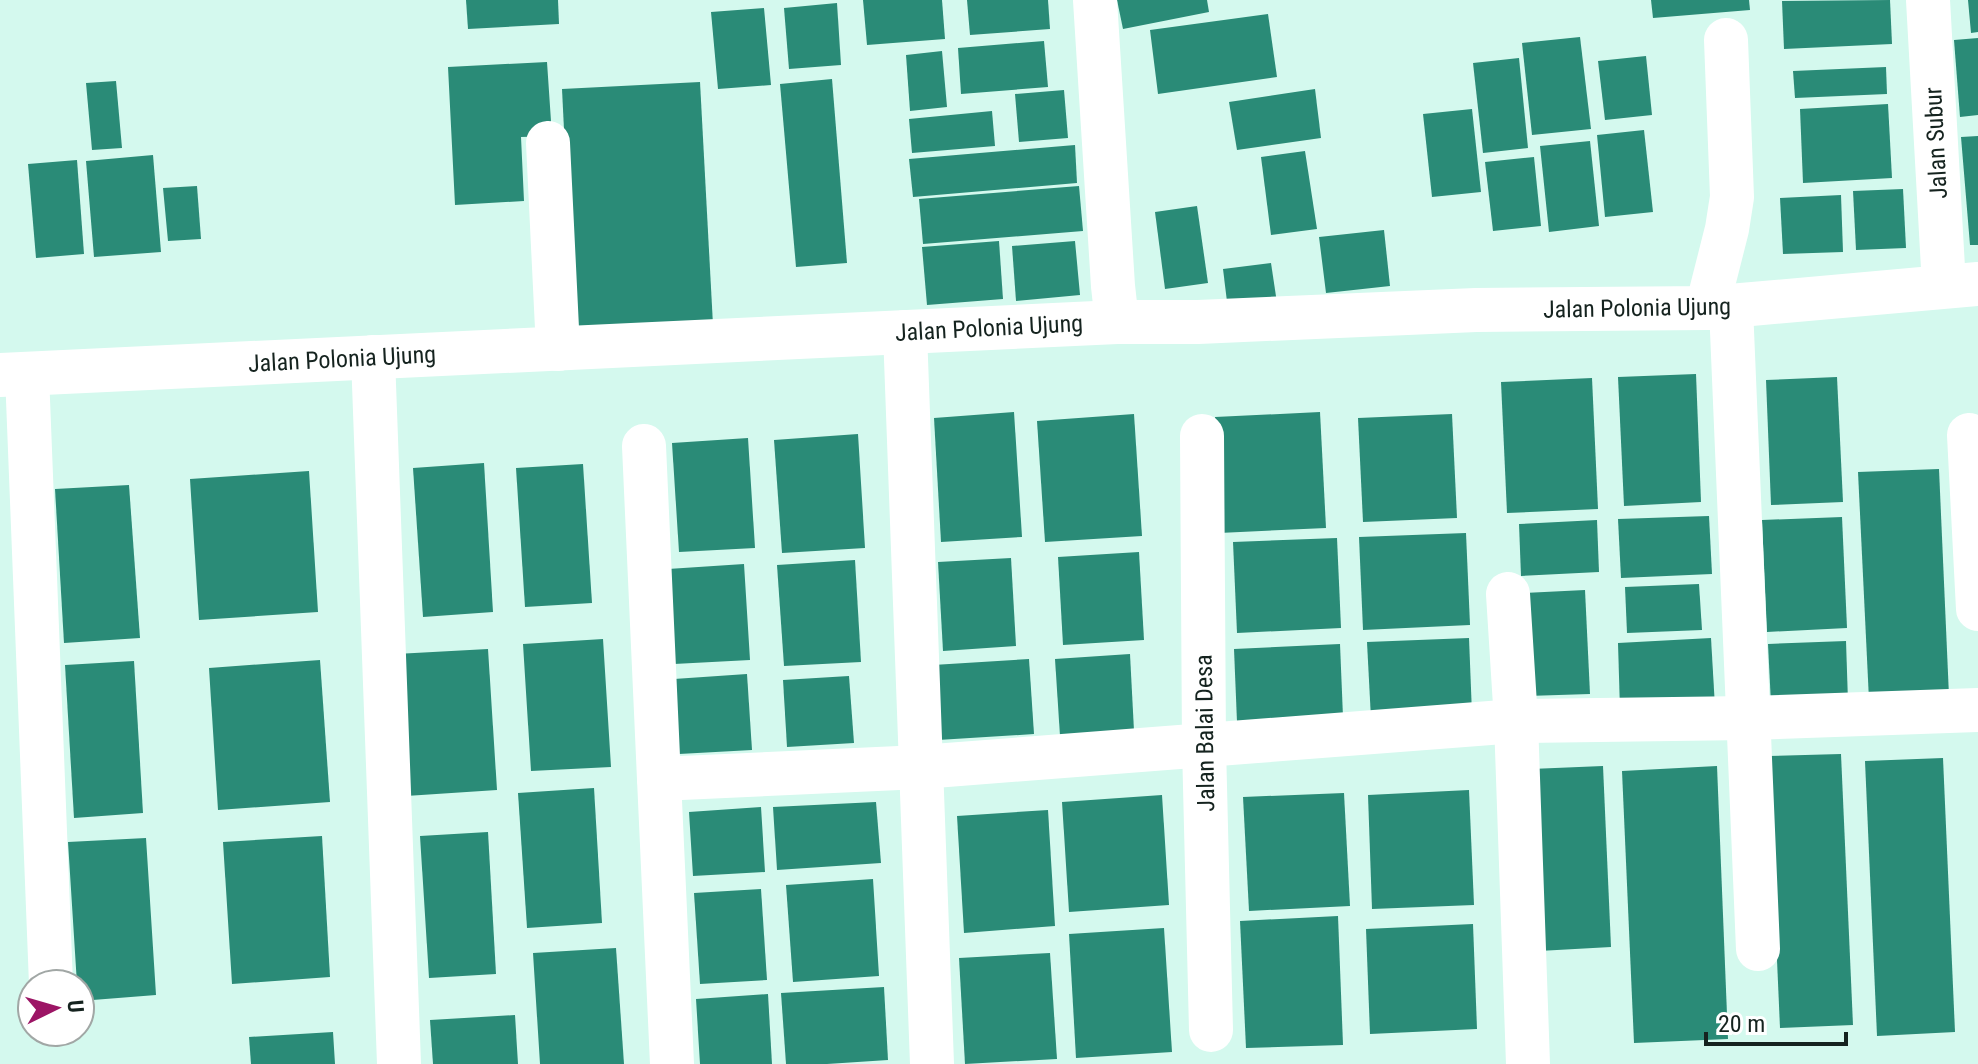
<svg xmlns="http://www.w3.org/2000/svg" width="1978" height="1064" font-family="'Roboto Condensed',sans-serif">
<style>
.building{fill:#2a8b77}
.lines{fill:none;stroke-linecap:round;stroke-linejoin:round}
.minor{stroke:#fff;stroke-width:44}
.labels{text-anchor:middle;stroke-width:8;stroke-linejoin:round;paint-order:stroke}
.street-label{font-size:24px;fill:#15231f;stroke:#fff}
</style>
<rect width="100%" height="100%" fill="#d4f9ee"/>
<g class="building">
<path d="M 466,0 L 558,0 L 559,24 L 468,29 Z"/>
<path d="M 863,0 L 942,0 L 945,39 L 867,45 Z"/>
<path d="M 967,0 L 1048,0 L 1050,29 L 970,35 Z"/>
<path d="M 1117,0 L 1207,0 L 1209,12 L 1123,29 Z"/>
<path d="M 1651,0 L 1749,0 L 1750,10 L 1653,18 Z"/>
<path d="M 1890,0 L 1892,44 L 1784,49 L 1782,1 Z"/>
<path d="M 1968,0 L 1978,0 L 1978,32 L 1971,33 Z"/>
<path d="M 837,3 L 841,65 L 789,69 L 784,8 Z"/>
<path d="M 764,8 L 771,85 L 718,89 L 711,12 Z"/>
<path d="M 1268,14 L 1277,77 L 1158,94 L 1150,30 Z"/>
<path d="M 1580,37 L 1591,129 L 1532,135 L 1522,43 Z"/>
<path d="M 1978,38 L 1978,115 L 1960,117 L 1954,40 Z"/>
<path d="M 1044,41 L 1048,87 L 961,94 L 958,48 Z"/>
<path d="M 942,51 L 947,107 L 910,111 L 906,55 Z"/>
<path d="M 1646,56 L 1652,115 L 1605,120 L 1598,61 Z"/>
<path d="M 1519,58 L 1528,148 L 1483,153 L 1473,63 Z"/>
<path d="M 547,62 L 552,136 L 521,137 L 524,201 L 455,205 L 448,67 Z"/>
<path d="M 1886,67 L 1887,94 L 1795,98 L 1793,71 Z"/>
<path d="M 832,79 L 847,263 L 796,267 L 780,84 Z"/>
<path d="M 116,81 L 122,148 L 92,150 L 86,83 Z"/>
<path d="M 700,82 L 713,325 L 574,332 L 562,89 Z"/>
<path d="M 1315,89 L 1321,138 L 1237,150 L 1229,102 Z"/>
<path d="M 1064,90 L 1068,138 L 1019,142 L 1015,94 Z"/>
<path d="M 1888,104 L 1892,178 L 1803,183 L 1800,109 Z"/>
<path d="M 1472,109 L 1481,192 L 1432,197 L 1423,114 Z"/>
<path d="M 992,111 L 995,146 L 912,153 L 909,119 Z"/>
<path d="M 1644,130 L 1653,212 L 1605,217 L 1597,135 Z"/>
<path d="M 1978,136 L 1978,245 L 1970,245 L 1961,137 Z"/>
<path d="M 1590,141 L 1599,226 L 1549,232 L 1540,146 Z"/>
<path d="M 1075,145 L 1077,183 L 913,197 L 909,159 Z"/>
<path d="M 1305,151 L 1317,229 L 1271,235 L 1261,157 Z"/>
<path d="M 153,155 L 161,252 L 94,257 L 86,161 Z"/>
<path d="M 1534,157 L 1541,226 L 1493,231 L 1485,162 Z"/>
<path d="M 77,160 L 84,254 L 36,258 L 28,164 Z"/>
<path d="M 197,186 L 201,239 L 168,241 L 163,188 Z"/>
<path d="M 1079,186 L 1083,231 L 923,244 L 919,199 Z"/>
<path d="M 1903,189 L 1906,248 L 1856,250 L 1853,191 Z"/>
<path d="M 1841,195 L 1843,252 L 1783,254 L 1780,198 Z"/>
<path d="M 1197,206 L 1208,283 L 1165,289 L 1155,212 Z"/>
<path d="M 1384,230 L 1390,286 L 1326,293 L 1319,237 Z"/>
<path d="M 999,241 L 1003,299 L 927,305 L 922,247 Z"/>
<path d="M 1075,241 L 1080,295 L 1016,301 L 1012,246 Z"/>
<path d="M 1271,263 L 1277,303 L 1228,310 L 1223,269 Z"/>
<path d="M 1696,374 L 1701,502 L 1624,506 L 1618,377 Z"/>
<path d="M 1837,377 L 1843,502 L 1771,505 L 1766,380 Z"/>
<path d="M 1592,378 L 1598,509 L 1507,513 L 1501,382 Z"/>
<path d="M 1014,412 L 1022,537 L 941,542 L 934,418 Z"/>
<path d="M 1320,412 L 1326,528 L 1219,533 L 1215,417 Z"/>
<path d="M 1134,414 L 1142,536 L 1045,542 L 1037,421 Z"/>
<path d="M 1452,414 L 1457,518 L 1363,522 L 1358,418 Z"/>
<path d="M 858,434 L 865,548 L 782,553 L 774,440 Z"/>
<path d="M 748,438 L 755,548 L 679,552 L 672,443 Z"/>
<path d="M 484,463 L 493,612 L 423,617 L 413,468 Z"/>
<path d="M 583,464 L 592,603 L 525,607 L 516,468 Z"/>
<path d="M 1939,469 L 1949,696 L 1869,700 L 1858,472 Z"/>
<path d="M 309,471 L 318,612 L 199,620 L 190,479 Z"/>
<path d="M 129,485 L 140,638 L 64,643 L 55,489 Z"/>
<path d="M 1709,516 L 1712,574 L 1621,578 L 1618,519 Z"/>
<path d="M 1842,517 L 1847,628 L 1767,632 L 1762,520 Z"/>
<path d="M 1597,520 L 1599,572 L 1521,576 L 1519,524 Z"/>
<path d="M 1466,533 L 1470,625 L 1363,630 L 1359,537 Z"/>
<path d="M 1337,538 L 1341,628 L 1237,633 L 1233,542 Z"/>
<path d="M 1139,552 L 1144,640 L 1063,645 L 1058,557 Z"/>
<path d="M 1011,558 L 1016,646 L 943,651 L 938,562 Z"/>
<path d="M 855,560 L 861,662 L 784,666 L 777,565 Z"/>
<path d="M 744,564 L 750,660 L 674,664 L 668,569 Z"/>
<path d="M 1699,584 L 1702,630 L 1627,633 L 1625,587 Z"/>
<path d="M 1585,590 L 1590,694 L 1527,696 L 1523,593 Z"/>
<path d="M 1469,638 L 1472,714 L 1371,719 L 1367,642 Z"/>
<path d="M 1711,638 L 1715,707 L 1620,710 L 1618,643 Z"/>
<path d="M 603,639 L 611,767 L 531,771 L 523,644 Z"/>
<path d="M 1846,641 L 1848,702 L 1771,704 L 1768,644 Z"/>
<path d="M 1340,644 L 1343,717 L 1237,722 L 1234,649 Z"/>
<path d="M 488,649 L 497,790 L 406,796 L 396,654 Z"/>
<path d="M 1130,654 L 1134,731 L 1060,736 L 1055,659 Z"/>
<path d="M 1029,659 L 1034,734 L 938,740 L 933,665 Z"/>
<path d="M 320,660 L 330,802 L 218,810 L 209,668 Z"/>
<path d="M 134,661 L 143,813 L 74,818 L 65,665 Z"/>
<path d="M 747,674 L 752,750 L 679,754 L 674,679 Z"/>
<path d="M 849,676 L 854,743 L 787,747 L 783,680 Z"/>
<path d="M 1841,754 L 1853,1025 L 1780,1028 L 1768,756 Z"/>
<path d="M 1943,758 L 1955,1032 L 1877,1036 L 1865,761 Z"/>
<path d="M 1603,766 L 1611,947 L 1539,951 L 1531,769 Z"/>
<path d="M 1717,766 L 1728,1039 L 1634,1043 L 1622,771 Z"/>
<path d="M 594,788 L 602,923 L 527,928 L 518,793 Z"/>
<path d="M 1469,790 L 1474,905 L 1372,909 L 1368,795 Z"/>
<path d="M 1344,793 L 1350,906 L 1249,911 L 1243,797 Z"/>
<path d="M 1162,795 L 1169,905 L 1069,912 L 1062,802 Z"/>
<path d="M 876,802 L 881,863 L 777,870 L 773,807 Z"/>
<path d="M 761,807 L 765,872 L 693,876 L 689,812 Z"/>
<path d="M 1048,810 L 1055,926 L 964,933 L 957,816 Z"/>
<path d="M 488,832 L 496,974 L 429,978 L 420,836 Z"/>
<path d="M 322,836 L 330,977 L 232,984 L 223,842 Z"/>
<path d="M 146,838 L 156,995 L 80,1001 L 80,984 L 77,984 L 68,842 Z"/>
<path d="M 873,879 L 879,976 L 793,982 L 786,885 Z"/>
<path d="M 761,889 L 767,980 L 700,984 L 694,893 Z"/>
<path d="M 1338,916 L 1343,1045 L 1246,1048 L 1240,921 Z"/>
<path d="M 1473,924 L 1477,1029 L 1370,1034 L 1366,929 Z"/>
<path d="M 1164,928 L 1172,1052 L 1076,1058 L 1069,934 Z"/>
<path d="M 616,948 L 624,1064 L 540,1064 L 533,953 Z"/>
<path d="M 1050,953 L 1057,1059 L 965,1064 L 959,958 Z"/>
<path d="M 884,987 L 888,1060 L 827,1064 L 786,1064 L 781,993 Z"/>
<path d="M 768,994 L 772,1064 L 700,1064 L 696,999 Z"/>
<path d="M 515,1015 L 518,1064 L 433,1064 L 430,1020 Z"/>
<path d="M 333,1032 L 335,1064 L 251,1064 L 249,1037 Z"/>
</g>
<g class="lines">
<g class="minor">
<path d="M 1095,0 L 1113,286 L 1117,322"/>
<path d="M 1928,0 L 1944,286"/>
<path d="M 548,143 L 558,349"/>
<path d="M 1731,307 L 1758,949"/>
<path d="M 1707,308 L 1727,229 L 1732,197 L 1726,40"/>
<path d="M 905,332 L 932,1064"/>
<path d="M 373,357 L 399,1064"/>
<path d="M 27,374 L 51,984"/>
<path d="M 0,375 L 1117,322 L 1198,322 L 1476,310 L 1707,308 L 1978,284"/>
<path d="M 1969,435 L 1978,609"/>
<path d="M 1202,436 L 1204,746 L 1211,1030"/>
<path d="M 644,446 L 659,779 L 921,767 L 1516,721 L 1748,718 L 1978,710"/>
<path d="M 1508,594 L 1516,721 L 1528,1064"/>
<path d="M 659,779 L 672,1064"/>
</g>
</g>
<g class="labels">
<g class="street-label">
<text transform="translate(1936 143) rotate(-93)" y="8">Jalan Subur</text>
<text transform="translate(1637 308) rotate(-1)" y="8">Jalan Polonia Ujung</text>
<text transform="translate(989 328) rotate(-3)" y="8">Jalan Polonia Ujung</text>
<text transform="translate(342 359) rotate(-3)" y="8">Jalan Polonia Ujung</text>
<text transform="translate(1205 733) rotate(-91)" y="8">Jalan Balai Desa</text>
</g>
</g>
<g transform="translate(56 1008) rotate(85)"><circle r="38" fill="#ffffff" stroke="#a1a7a5" stroke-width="2"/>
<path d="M0-6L14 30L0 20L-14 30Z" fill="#9c1565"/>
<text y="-12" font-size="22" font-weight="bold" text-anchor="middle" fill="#15231f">U</text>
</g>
<path d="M1706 1032v12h140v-12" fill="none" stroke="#15231f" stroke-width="4"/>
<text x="1718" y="1032" font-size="24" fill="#15231f" stroke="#ffffff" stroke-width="6" paint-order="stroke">20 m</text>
</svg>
